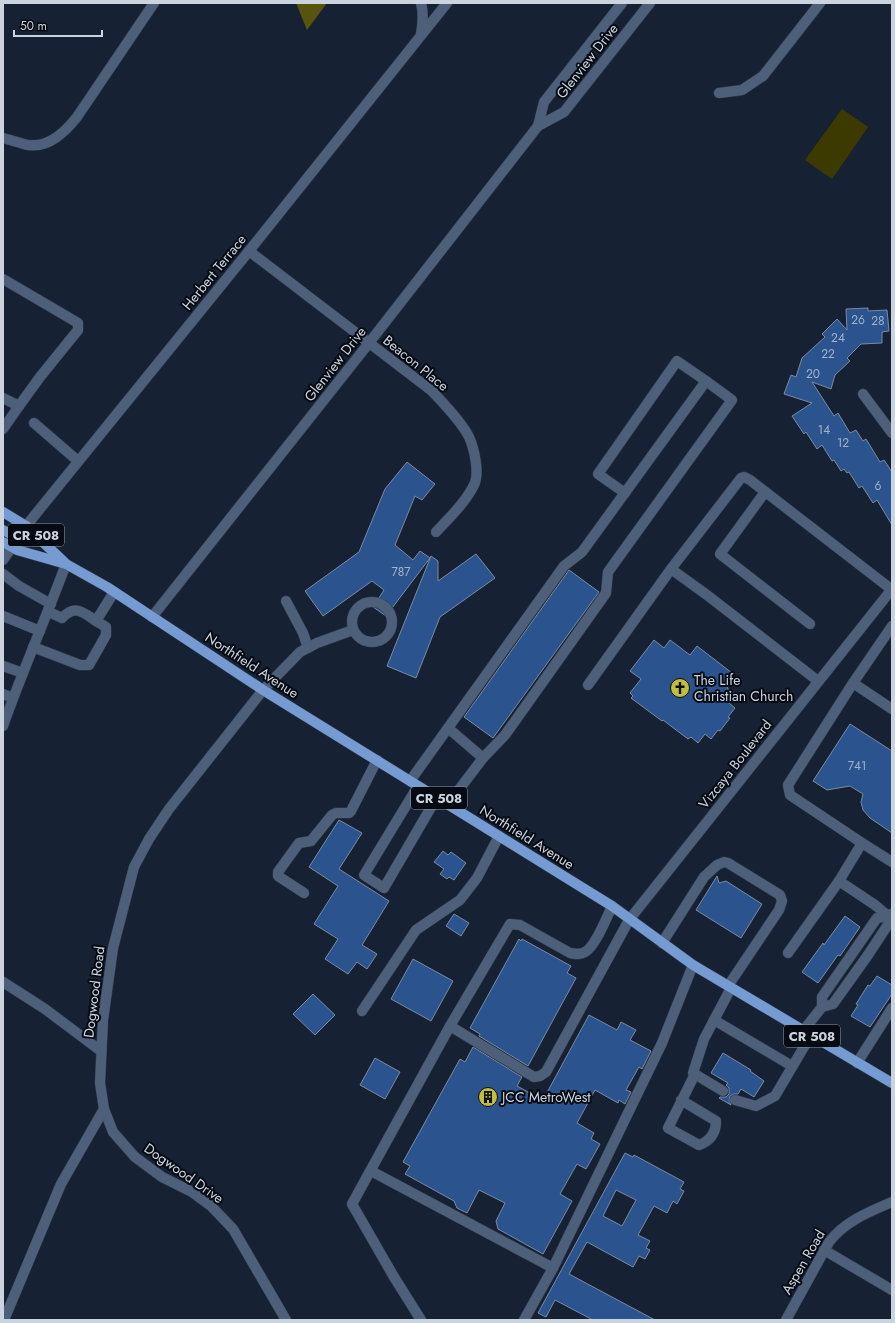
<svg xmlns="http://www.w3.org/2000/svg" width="895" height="1323" font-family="Jost,sans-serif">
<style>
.green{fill:#3d3a00}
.forest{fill:#57540e}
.building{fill:#2b548f;stroke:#7b8aa0;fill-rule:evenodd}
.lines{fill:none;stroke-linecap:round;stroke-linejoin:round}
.minor-casing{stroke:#333e4f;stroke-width:11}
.major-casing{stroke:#333e4f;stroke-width:11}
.minor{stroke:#4d5f79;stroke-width:10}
.major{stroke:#769bd3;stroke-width:10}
.labels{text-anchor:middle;stroke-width:4;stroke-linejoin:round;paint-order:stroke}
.number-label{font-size:12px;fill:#a3b3cb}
.shield{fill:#060b13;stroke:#9097a2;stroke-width:1}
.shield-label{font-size:13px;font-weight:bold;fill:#cbd3df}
.street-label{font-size:14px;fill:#cbd3df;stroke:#060b13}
.poi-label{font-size:14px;fill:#cbd3df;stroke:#060b13;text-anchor:start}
</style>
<rect width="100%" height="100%" fill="#162233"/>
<path class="green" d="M 842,109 L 868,127 L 832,179 L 805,160 Z"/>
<path class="forest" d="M 296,3 L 327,3 L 307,30 Z"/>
<g class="building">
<path d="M 868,308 L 868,311 L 887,310 L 889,331 L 882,332 L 882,343 L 861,344 L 847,358 L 850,361 L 835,375 L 831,389 L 812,382 L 834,416 L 838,413 L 850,433 L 856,430 L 863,441 L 866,439 L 880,462 L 884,460 L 892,472 L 892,525 L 877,500 L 873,503 L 862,486 L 859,488 L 849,472 L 847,473 L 844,469 L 841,471 L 834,460 L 832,461 L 822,445 L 817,449 L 806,432 L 804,434 L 792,416 L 812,403 L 784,394 L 791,375 L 796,377 L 802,358 L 825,337 L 822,334 L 837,319 L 847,330 L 846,309 Z"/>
<path d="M 407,462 L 435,484 L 422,500 L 415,496 L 395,545 L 413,560 L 420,551 L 430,558 L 386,616 L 373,607 L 384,590 L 372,581 L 323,616 L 305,591 L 359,552 L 385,489 Z"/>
<path d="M 476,554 L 495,578 L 440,617 L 416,678 L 387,666 L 431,556 L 438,561 L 438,581 Z"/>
<path d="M 569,570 L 599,592 L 493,738 L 464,717 Z"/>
<path d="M 654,640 L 664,648 L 670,640 L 690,655 L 697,646 L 732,673 L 726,682 L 730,685 L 727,688 L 735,694 L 729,703 L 735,708 L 728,717 L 730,718 L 720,731 L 718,730 L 711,739 L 705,734 L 698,743 L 691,737 L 688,739 L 663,720 L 662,721 L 631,698 L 633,696 L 630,693 L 641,679 L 630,671 Z"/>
<path d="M 850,724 L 892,751 L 892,833 L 870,818 L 863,810 L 861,802 L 863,794 L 850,786 L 827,790 L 813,781 Z"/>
<path d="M 339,820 L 362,833 L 339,869 L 389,901 L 362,945 L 377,954 L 367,969 L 357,962 L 348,974 L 325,959 L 338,939 L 314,924 L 338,886 L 309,867 Z"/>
<path d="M 443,851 L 448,855 L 451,852 L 466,863 L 454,880 L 449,877 L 447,879 L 440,874 L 444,869 L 434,862 Z"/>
<path d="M 717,876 L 719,883 L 726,881 L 762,904 L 741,938 L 696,910 Z"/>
<path d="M 454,914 L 469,923 L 461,936 L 446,926 Z"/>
<path d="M 845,916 L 860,927 L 840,956 L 838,955 L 818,983 L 802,972 L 823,943 L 824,945 Z"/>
<path d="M 519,939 L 521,941 L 522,939 L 571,966 L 567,973 L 576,978 L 528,1066 L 479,1036 L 480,1034 L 470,1028 Z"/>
<path d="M 413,959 L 453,981 L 431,1021 L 391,999 Z"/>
<path d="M 877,976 L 892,985 L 892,994 L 870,1027 L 851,1016 L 858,1005 L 856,1004 L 868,985 L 870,986 Z"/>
<path d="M 313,994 L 335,1015 L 315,1035 L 293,1014 Z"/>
<path d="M 589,1015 L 617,1030 L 621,1022 L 636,1030 L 630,1040 L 651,1051 L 642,1069 L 639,1067 L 626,1090 L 631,1092 L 625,1104 L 619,1100 L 618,1103 L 595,1090 L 577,1123 L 594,1133 L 591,1139 L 600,1144 L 586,1169 L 577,1164 L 560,1194 L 572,1201 L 543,1254 L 498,1229 L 496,1221 L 505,1203 L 479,1190 L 467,1213 L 457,1208 L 454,1201 L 405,1174 L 410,1166 L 403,1162 L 460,1059 L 465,1062 L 473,1047 L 522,1077 L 517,1086 L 543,1100 Z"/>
<path d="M 723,1053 L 751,1070 L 750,1071 L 764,1081 L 754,1097 L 741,1089 L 738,1094 L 734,1094 L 730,1096 L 729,1101 L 731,1105 L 719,1098 L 720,1097 L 726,1097 L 729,1094 L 729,1088 L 726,1085 L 728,1083 L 711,1073 Z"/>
<path d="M 375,1058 L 400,1072 L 385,1099 L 360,1085 Z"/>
<path d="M 625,1153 L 633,1157 L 634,1155 L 684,1182 L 680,1189 L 684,1191 L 677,1204 L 673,1201 L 667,1213 L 654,1206 L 638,1235 L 650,1241 L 646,1248 L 650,1250 L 645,1259 L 639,1256 L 633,1267 L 587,1242 L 569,1274 L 655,1320 L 593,1320 L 555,1300 L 546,1317 L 538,1313 ZM 616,1190 L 636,1200 L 622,1226 L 603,1216 Z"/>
</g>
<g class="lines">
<g class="minor-casing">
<g id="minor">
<path d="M 421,3 C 424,14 423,23 421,34"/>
<path d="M 719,93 L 742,90 L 763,76 L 820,3"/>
<path d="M 538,126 L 564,112 L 650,3"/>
<path d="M 3,138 C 11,140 19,143 28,145 C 49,148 65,132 77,117 L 154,3"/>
<path d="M 249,251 L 432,391 C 443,403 462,422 469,437 C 474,448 480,473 474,485 C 465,503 450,517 436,532"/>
<path d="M 3,279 L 78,323 L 78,330 L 40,377 L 19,406"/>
<path d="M 863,394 L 892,433"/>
<path d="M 3,398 L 19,406 L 3,429"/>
<path d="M 34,423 L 78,461"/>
<path d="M 765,492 L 720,554 L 810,624"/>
<path d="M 625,493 L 598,474 L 677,361 L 706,381"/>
<path d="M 26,526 L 249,251 L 447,3"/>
<path d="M 3,560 L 12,547"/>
<path d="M 671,569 L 707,595 L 818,681"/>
<path d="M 3,574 L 19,586 L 51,604"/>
<path d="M 286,601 L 303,633 L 308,648"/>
<circle cx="372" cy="622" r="20"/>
<path d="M 49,612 L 62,618 C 75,604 83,612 96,621 L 114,592"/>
<path d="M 3,616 L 40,631"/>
<path d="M 152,617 L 369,343 L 538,126 L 544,102 L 622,3"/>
<path d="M 33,647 L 80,665 L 89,665 L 106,635 L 106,627 L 96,621"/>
<path d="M 3,666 L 23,673"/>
<path d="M 853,683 L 892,626"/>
<path d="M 588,685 L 671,569 L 741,478 L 744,477 L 750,480 L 891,589"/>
<path d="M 3,694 L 13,698"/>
<path d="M 3,726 C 22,672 46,618 66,564"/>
<path d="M 448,728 L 483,758"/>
<path d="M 410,781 L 564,566 L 582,552 L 706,381 L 732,400 L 608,572 L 606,593 L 505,735 L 483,758 L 448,804"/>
<path d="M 418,786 L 364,875 L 384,888 L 437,797"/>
<path d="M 862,843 L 892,862"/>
<path d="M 304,893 L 278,876 L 278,872 L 299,843 L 311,841 L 332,815 L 336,813 L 349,813 L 351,811 L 377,760"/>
<path d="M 662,943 L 704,877 L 717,865 L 724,862 L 728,863 L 780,895 L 782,901 L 779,910 L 728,986"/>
<path d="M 788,953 L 839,881 L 862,843 L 790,795 L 788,785 L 853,683 L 892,709"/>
<path d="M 3,982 L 45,1009 L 101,1051"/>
<path d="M 822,1007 L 822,997 L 877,918 L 888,916 L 891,914"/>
<path d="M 362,1011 L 416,930 L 460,900 L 477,878 L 499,836"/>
<path d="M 714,1020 L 792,1066"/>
<path d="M 450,1026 L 534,1077 L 540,1076 L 546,1072 L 629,920 L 892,589"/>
<path d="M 803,1031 L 822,1007 L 833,1004 L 868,955 L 889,923 L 888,916 L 875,905 L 839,881"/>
<path d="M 857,1063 L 892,1008"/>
<path d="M 723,1091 L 693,1073 L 704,1039 L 731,988"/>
<path d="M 681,1100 L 716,1121 C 716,1133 710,1141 699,1145 L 668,1128 L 695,1074"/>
<path d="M 735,1100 L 756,1106 L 775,1096 L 811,1035"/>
<path d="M 104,1109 L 113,1132 L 135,1157 L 162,1177 L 192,1192 L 211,1206 L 233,1229 L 286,1320"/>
<path d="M 371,1171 L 553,1268"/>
<path d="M 824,1250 L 892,1290"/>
<path d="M 4,1320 L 61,1184 L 104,1109 L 100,1083 L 103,1020 L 113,948 L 134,867 L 149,839 L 169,809 L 263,690 L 300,652 L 317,643 L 353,630"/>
<path d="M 421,1320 L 394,1277 L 352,1204 L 450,1026 L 510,924 L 520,925 L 570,953 C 576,954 580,955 585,952 C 595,947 607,917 612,906"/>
<path d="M 524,1320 L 553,1268 L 662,1043 L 693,965"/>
<path d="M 786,1320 L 829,1242 C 845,1221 869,1212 892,1202"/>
</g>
</g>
<g class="major-casing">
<g id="major">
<path d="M 3,512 L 26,526 L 64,562"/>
<path d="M 3,530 L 12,535 L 26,526"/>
<path d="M 3,542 L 17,550 L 66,564 L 107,587 L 263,690 L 612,906 L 693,965 L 892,1083"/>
</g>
</g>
<use href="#minor" class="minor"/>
<use href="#major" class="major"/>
</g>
<defs>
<g id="church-disc" transform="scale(1)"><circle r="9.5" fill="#c3bd3e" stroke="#060b13"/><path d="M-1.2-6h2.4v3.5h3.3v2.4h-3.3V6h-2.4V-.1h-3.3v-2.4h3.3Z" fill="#111"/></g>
<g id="building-disc" transform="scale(1)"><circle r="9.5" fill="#c3bd3e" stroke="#060b13"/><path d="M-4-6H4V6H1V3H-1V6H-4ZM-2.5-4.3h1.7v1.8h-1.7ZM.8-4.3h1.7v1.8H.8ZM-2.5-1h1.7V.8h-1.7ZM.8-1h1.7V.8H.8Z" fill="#111"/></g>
</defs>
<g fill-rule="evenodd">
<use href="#church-disc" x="680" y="688"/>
<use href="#building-disc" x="488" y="1097"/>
</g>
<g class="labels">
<g class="number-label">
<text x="858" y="324">26</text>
<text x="878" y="325">28</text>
<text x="838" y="342">24</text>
<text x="828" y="358">22</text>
<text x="813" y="378">20</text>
<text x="824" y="434">14</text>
<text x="843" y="447">12</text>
<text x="878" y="490">6</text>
<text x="401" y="576">787</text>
<text x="857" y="770">741</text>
</g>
<g class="shield">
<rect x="8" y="524" width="56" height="22" rx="3"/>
<rect x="411" y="787" width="56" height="22" rx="3"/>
<rect x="784" y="1025" width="56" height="22" rx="3"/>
</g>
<g class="shield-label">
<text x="36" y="540">CR 508</text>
<text x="439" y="803">CR 508</text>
<text x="812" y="1041">CR 508</text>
</g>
<g class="street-label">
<text transform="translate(587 61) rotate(-52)" y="5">Glenview Drive</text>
<text transform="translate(214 272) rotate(-51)" y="5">Herbert Terrace</text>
<text transform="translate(416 363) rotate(39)" y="5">Beacon Place</text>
<text transform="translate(335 364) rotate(-52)" y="5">Glenview Drive</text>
<text transform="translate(252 665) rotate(33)" y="5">Northfield Avenue</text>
<text transform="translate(735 764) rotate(-52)" y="5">Vizcaya Boulevard</text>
<text transform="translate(527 837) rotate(32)" y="5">Northfield Avenue</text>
<text transform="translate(94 992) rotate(-83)" y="5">Dogwood Road</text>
<text transform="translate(184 1173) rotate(35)" y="5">Dogwood Drive</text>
<text transform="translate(803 1262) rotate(-60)" y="5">Aspen Road</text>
</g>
<g class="poi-label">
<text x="694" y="685">The Life<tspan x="694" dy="16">Christian Church</tspan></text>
<text x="502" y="1102">JCC MetroWest</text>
</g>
</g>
<rect width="895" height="1323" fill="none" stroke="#cbd3df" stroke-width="8"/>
<path d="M14 30v6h88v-6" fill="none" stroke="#cbd3df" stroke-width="2"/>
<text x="20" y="30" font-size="12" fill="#cbd3df" stroke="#060b13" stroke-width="3" paint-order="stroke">50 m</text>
</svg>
